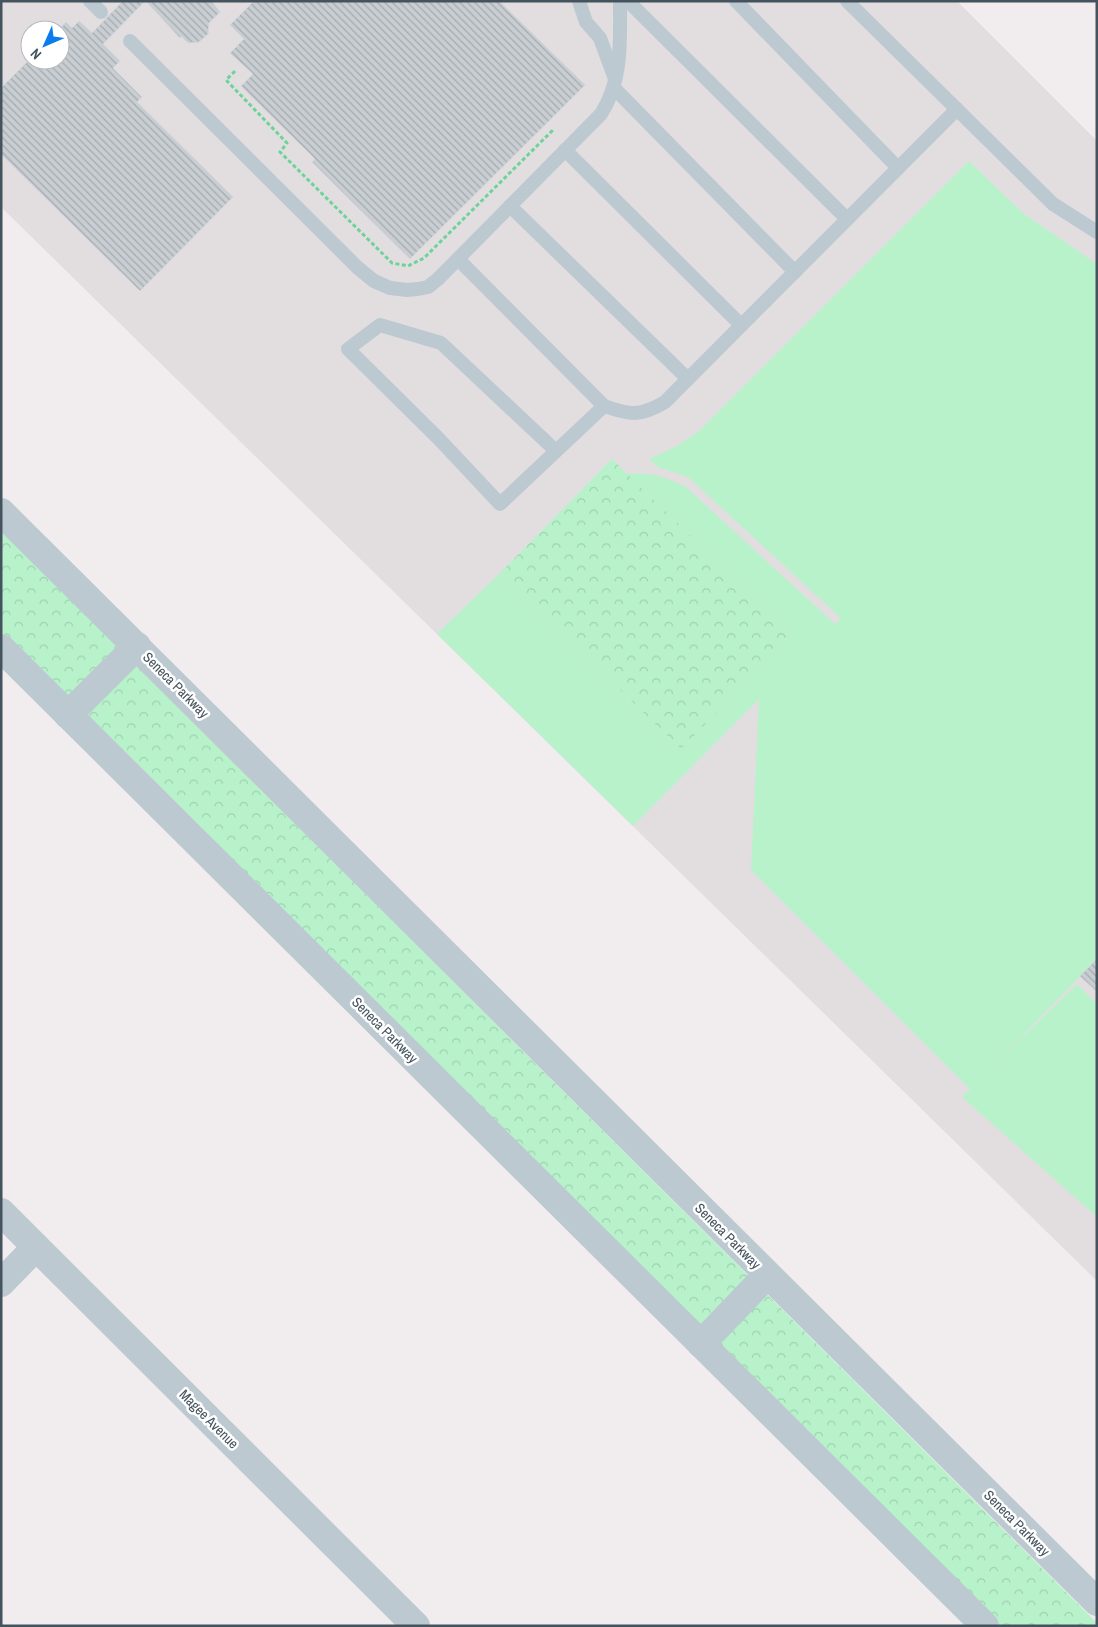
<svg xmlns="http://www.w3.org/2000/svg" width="1098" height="1627" font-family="'Archivo Narrow',sans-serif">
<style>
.education{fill:#e2dee0;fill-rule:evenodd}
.green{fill:#b8f2cb}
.park{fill:url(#park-crowns)}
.building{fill:url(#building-back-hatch);stroke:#d1d4da}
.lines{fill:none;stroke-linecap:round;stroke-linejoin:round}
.path{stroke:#6dd39b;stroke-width:3;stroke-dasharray:4 2.5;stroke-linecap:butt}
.service{stroke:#bdc9d1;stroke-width:14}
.minor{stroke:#bdc9d1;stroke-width:28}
.labels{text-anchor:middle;stroke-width:5;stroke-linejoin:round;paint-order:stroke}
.street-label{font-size:14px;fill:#44535d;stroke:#fff}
</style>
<defs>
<pattern id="park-crowns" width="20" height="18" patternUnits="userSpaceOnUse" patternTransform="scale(1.25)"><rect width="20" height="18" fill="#b8f2cb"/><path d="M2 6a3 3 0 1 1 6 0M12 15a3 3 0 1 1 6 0" fill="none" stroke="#9fd1b1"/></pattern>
<pattern id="building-back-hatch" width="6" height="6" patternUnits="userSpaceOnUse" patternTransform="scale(1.25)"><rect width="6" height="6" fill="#c9ced3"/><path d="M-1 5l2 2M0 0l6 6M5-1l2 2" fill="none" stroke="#a5aaae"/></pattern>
</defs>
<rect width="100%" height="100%" fill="#f1edee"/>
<path class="education" d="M 1,1 L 957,1 L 1097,141 L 1097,1281 L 1,207 ZM 30,30 L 60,30 L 60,60 L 30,60 Z"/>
<path class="green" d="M 969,161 L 1024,214 L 1097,264 L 1097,959 L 997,1062 L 1077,984 L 1097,1004 L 1097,1217 L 962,1097 L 970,1089 L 751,870 L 759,699 L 633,826 L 437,634 L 500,573 L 681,749 L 792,635 L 627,474 C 651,472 665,477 686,487 L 835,624 L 841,618 L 688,477 L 658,467 L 649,459 L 677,446 L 699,431 Z"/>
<g class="park">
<path d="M 612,459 L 792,635 L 681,749 L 500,573 Z"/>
<path d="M 1,531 L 1097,1623 L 1097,1626 L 1000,1626 L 1,631 Z"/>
</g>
<g class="building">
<path d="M 123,1 L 145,1 L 103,44 L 120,61 L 113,68 L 142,97 L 137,102 L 233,197 L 140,291 L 1,154 L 1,88 L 30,59 L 60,60 L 59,30 L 66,22 L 72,28 L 79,21 L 92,33 Z"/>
<path d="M 146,1 L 211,1 L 220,12 L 209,23 L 208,34 L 199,42 L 188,43 L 181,36 L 180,38 Z"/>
<path d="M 254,1 L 499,1 L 585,85 L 410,259 L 312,162 L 315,159 L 241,86 L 253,74 L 230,53 L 244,39 L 230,25 Z"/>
<path d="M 1097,959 L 1097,992 L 1080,976 Z"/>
</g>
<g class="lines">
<path class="path" d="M 235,71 L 226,80 L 287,143 L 280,152 L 392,263 L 408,266 L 424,258 L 554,129"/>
<g class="service">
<path d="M 90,1 L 101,12"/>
<path d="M 579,1 L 586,22 L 600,38 L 615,79"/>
<path d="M 628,1 L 847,219"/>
<path d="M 736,1 L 898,168"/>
<path d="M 847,1 L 1053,204 L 1097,232"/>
<path d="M 130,41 L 358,268 L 374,281 L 390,288 L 407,290 L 418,289 L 428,287 L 438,279 L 601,114 C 623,80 620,40 620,1"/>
<path d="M 614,88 L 795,272"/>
<path d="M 565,150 L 741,325"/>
<path d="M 510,206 L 688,379"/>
<path d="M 458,259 L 604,406 C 630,415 640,417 665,402 L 957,109"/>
<path d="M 556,451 L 441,343 L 380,325 L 348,349 L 439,439 L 500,504 L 604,406"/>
</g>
<g class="minor">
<path d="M 1,512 L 1097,1602"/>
<path d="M 1,648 L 985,1626"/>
<path d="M 68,715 L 137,646"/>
<path d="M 1,1212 L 416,1626"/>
<path d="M 1,1283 L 36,1247"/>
<path d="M 701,1344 L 767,1275"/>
</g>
</g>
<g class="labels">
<g class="street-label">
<text transform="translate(176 685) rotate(45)" y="5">Seneca Parkway</text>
<text transform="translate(385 1030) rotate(45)" y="5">Seneca Parkway</text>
<text transform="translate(728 1236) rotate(45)" y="5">Seneca Parkway</text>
<text transform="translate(209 1419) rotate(45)" y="5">Magee Avenue</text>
<text transform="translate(1017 1523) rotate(45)" y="5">Seneca Parkway</text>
</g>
</g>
<rect width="1098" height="1627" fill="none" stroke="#44535d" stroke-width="5"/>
<g transform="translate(45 45) rotate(225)"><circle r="24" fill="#ffffff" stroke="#b4babe"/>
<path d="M0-4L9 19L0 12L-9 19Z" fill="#0b7bee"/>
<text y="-8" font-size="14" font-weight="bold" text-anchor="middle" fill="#44535d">N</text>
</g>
</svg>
